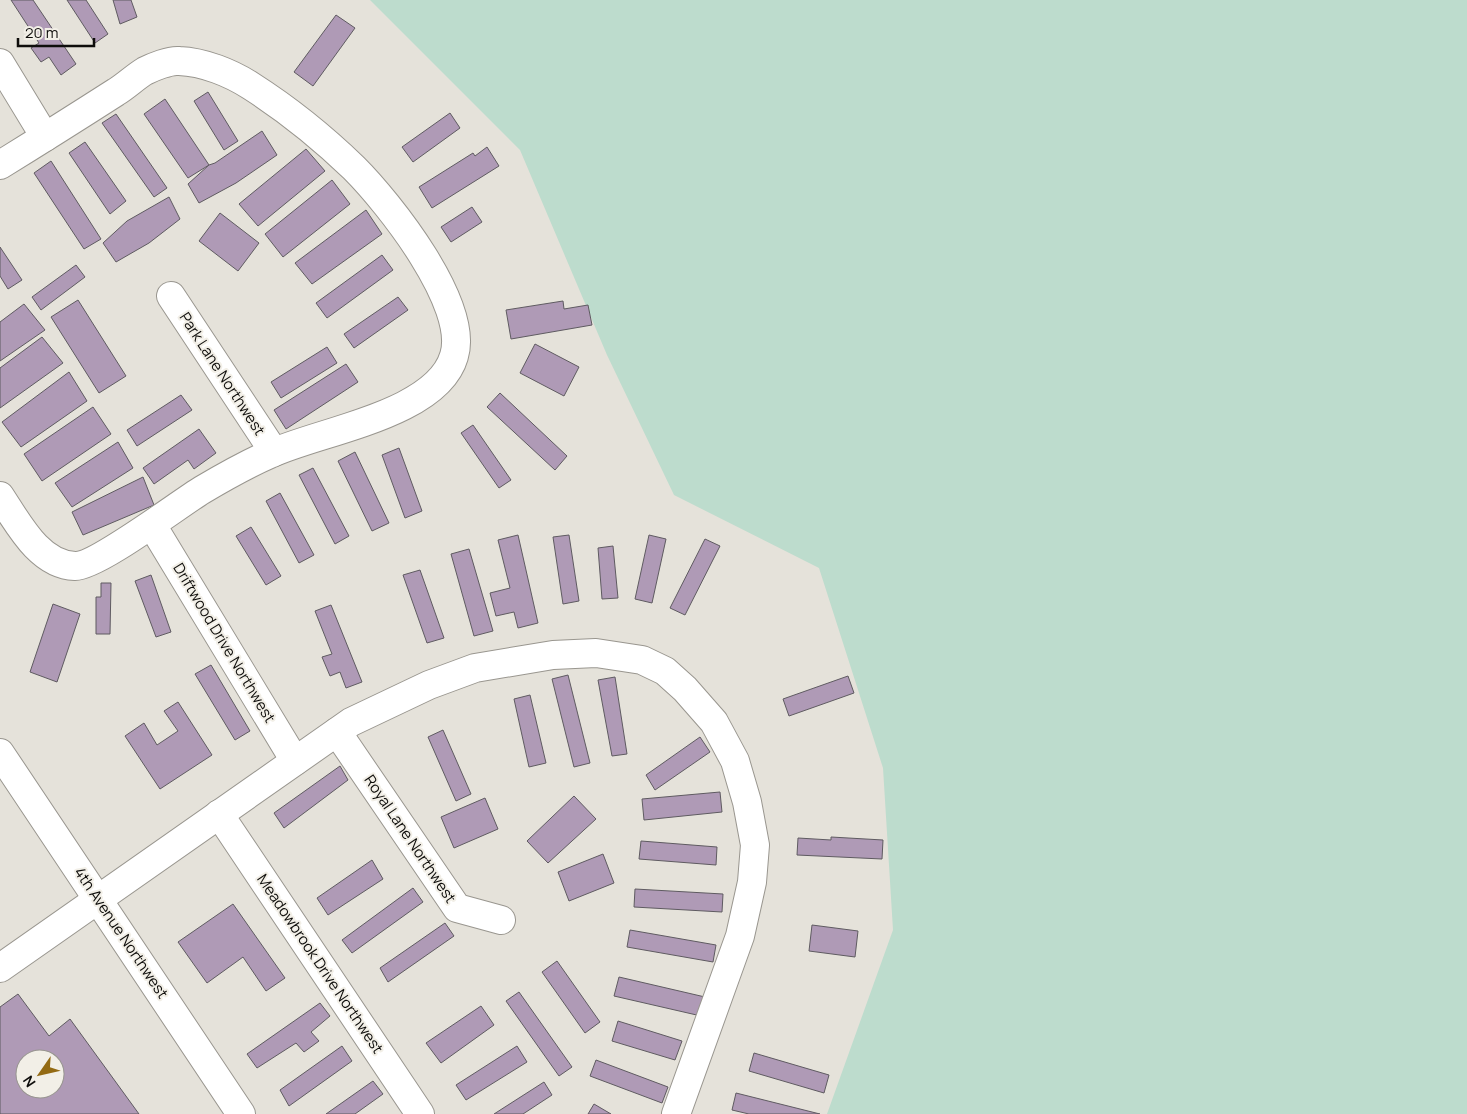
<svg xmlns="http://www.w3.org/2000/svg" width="1467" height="1114" font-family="Manrope,sans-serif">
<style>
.green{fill:#bddccd}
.building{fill:#af9ab6;stroke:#5f5b61;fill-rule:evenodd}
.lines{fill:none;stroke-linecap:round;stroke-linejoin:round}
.minor-casing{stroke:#99968f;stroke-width:30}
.minor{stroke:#fff;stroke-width:28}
.labels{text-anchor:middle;stroke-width:4;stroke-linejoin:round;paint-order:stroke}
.street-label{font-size:15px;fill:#0e0d0b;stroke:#f2efe7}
</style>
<rect width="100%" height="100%" fill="#e5e2da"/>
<path class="green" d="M 370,0 L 1467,0 L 1467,1114 L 827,1114 L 893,930 L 883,768 L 819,568 L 674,495 L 607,355 L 520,150 Z"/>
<g class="building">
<path d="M 11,0 L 33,0 L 76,64 L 61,75 L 49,57 L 41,62 L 31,48 L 39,43 Z"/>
<path d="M 67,0 L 86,0 L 108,34 L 95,43 Z"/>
<path d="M 113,0 L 131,0 L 137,17 L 120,24 Z"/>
<path d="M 336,15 L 355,28 L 313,86 L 294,72 Z"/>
<path d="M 208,92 L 238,141 L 224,150 L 194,101 Z"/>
<path d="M 165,99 L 209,165 L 188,178 L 144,114 Z"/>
<path d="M 450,113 L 460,128 L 413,162 L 402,147 Z"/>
<path d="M 116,114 L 167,188 L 154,197 L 102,123 Z"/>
<path d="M 262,131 L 277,155 L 236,183 L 199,203 L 188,184 L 209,165 L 215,163 Z"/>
<path d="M 85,142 L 126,201 L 110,214 L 69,153 Z"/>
<path d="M 487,147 L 499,166 L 432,208 L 419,187 L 473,153 L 475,156 Z"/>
<path d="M 306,149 L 325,171 L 258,226 L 239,204 Z"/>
<path d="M 51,161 L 101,239 L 84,249 L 34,173 Z"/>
<path d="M 332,180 L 350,204 L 283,257 L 265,234 Z"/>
<path d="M 169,197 L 180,219 L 149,243 L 116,262 L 103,243 L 127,221 Z"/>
<path d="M 472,207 L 482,222 L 451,242 L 441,227 Z"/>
<path d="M 366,210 L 382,234 L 312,284 L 295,263 Z"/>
<path d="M 220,213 L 259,243 L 238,271 L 199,241 Z"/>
<path d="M 0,247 L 22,280 L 8,289 L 0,276 Z"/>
<path d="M 382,255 L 393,270 L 327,318 L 316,303 Z"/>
<path d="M 76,265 L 85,277 L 41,310 L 32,297 Z"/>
<path d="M 398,297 L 408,310 L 354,348 L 344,334 Z"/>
<path d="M 78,300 L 126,376 L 99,393 L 51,317 Z"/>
<path d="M 563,301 L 564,309 L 588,305 L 592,325 L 511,339 L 506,310 Z"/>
<path d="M 24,304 L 45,330 L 0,361 L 0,322 Z"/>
<path d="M 42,337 L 63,363 L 0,408 L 0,368 Z"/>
<path d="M 535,344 L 579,367 L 564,396 L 520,373 Z"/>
<path d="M 327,347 L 337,363 L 281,398 L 271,382 Z"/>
<path d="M 346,364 L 358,382 L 286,429 L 274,410 Z"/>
<path d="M 69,372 L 87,401 L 21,447 L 2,422 Z"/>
<path d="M 500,393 L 567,456 L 555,470 L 487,407 Z"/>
<path d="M 181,395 L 192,410 L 137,446 L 127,430 Z"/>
<path d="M 93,407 L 111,434 L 42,481 L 24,454 Z"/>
<path d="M 473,425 L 511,480 L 499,488 L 461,433 Z"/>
<path d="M 199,429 L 216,453 L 194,469 L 188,460 L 154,484 L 143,468 Z"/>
<path d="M 118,442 L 133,468 L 72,507 L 55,483 Z"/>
<path d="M 399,448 L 422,511 L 405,518 L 382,455 Z"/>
<path d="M 355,452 L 389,523 L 372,531 L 338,461 Z"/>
<path d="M 313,468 L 349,536 L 335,544 L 299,475 Z"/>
<path d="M 143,477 L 154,505 L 83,535 L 72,512 Z"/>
<path d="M 280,493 L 314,555 L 299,563 L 266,501 Z"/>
<path d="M 251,527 L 281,576 L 266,585 L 236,536 Z"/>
<path d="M 518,535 L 538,623 L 518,628 L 514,612 L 496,616 L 490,593 L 510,588 L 498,540 Z"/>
<path d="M 569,535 L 579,601 L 563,604 L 553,537 Z"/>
<path d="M 649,535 L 666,539 L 652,603 L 635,599 Z"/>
<path d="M 705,539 L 720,546 L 685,615 L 670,608 Z"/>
<path d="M 613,546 L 618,598 L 602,599 L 598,548 Z"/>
<path d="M 469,549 L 493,631 L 474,636 L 451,554 Z"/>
<path d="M 420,570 L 444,638 L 427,643 L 403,575 Z"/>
<path d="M 151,575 L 171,632 L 156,637 L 135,581 Z"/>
<path d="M 101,583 L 111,583 L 110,634 L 96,634 L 96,597 L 101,597 Z"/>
<path d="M 53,604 L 80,614 L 57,682 L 30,672 Z"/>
<path d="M 331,605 L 362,682 L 346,688 L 340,672 L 330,676 L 322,657 L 332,654 L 315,611 Z"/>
<path d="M 211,665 L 250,731 L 235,740 L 195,674 Z"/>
<path d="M 568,675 L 590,763 L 574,767 L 552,679 Z"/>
<path d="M 848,676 L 854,693 L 789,716 L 783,699 Z"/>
<path d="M 615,677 L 627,754 L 612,756 L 598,680 Z"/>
<path d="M 530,695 L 546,763 L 529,767 L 514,699 Z"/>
<path d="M 178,702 L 212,755 L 160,789 L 125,736 L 144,723 L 157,745 L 178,731 L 164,711 Z"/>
<path d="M 443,730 L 471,794 L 456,801 L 428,737 Z"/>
<path d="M 700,737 L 710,752 L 655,790 L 646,775 Z"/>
<path d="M 340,766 L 348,780 L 284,828 L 274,813 Z"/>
<path d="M 720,792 L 722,812 L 644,820 L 642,799 Z"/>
<path d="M 574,796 L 596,819 L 548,863 L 527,841 Z"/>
<path d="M 485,798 L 498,829 L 454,848 L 441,817 Z"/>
<path d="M 831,837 L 883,840 L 882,859 L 797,855 L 798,838 L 831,840 Z"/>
<path d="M 641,841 L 717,847 L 716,865 L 639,859 Z"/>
<path d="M 603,854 L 614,883 L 569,901 L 558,872 Z"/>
<path d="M 372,860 L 383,879 L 328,915 L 317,898 Z"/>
<path d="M 413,888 L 423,902 L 352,953 L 342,940 Z"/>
<path d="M 635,889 L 723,894 L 722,912 L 634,907 Z"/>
<path d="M 233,904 L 285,978 L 266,991 L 243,957 L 207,983 L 178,942 Z"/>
<path d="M 445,923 L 454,936 L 388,982 L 380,968 Z"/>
<path d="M 812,925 L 858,931 L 855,957 L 809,951 Z"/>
<path d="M 630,930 L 716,945 L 713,962 L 627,947 Z"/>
<path d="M 557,961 L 600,1022 L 585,1033 L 542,972 Z"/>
<path d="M 619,977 L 705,997 L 701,1016 L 614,996 Z"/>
<path d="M 519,992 L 572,1067 L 559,1076 L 506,1001 Z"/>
<path d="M 18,994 L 49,1036 L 70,1019 L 139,1114 L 0,1114 L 0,1007 ZM 25,1059 L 55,1059 L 55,1089 L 25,1089 Z"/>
<path d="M 320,1003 L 330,1016 L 311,1032 L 319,1041 L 304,1052 L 296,1043 L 257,1068 L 247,1054 Z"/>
<path d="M 481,1006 L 494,1025 L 441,1063 L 426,1043 Z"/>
<path d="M 618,1021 L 682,1041 L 675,1060 L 612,1041 Z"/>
<path d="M 342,1046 L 352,1061 L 289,1106 L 280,1090 Z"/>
<path d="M 517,1046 L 527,1062 L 466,1100 L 456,1085 Z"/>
<path d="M 754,1053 L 829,1075 L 824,1093 L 749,1071 Z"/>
<path d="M 596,1060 L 668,1087 L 662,1103 L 590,1076 Z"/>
<path d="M 373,1081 L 383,1094 L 355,1114 L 326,1114 Z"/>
<path d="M 544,1082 L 552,1095 L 523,1114 L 494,1114 Z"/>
<path d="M 736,1093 L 820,1114 L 749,1114 L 732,1110 Z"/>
<path d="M 594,1104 L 611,1114 L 588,1114 Z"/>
</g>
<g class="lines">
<g class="minor-casing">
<g id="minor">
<path d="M 0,63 L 45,137"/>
<path d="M 0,165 C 39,141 77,117 116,92 C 126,86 135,77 145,71 C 153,67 170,60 179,61 C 204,62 231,73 251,86 C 287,109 323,138 354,168 C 389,203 470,305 454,356 C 437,415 319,431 270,454 C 247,464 224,477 202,490 C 179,504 96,567 75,566 C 39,565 18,523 0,496"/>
<path d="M 171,296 L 274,452"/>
<path d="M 152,525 L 295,761"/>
<path d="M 337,732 L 457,908 L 501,920"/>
<path d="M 0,753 L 241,1114"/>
<path d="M 219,814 L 420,1114"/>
<path d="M 0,968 L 351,722 L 429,685 L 475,668 L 553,655 L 596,653 L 642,660 L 665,671 L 685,689 L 714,722 L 735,761 L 747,802 L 755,845 L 752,882 L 740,936 L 676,1114"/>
</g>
</g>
<use href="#minor" class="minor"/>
</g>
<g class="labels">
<g class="street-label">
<text transform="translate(222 374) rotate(57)" y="5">Park Lane Northwest</text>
<text transform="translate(224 643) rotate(59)" y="5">Driftwood Drive Northwest</text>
<text transform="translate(410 839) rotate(56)" y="5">Royal Lane Northwest</text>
<text transform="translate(121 933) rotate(56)" y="5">4th Avenue Northwest</text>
<text transform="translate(320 964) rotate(56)" y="5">Meadowbrook Drive Northwest</text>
</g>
</g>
<g transform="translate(40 1074) rotate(236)"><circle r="24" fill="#f2efe7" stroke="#97958f"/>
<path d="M0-4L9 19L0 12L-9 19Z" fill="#936a13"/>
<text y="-8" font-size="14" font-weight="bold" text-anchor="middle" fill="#0e0d0b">N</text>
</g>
<path d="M18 38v8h76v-8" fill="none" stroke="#0e0d0b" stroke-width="2.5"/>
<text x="25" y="38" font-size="15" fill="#0e0d0b" stroke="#f2efe7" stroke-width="4" paint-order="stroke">20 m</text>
</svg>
